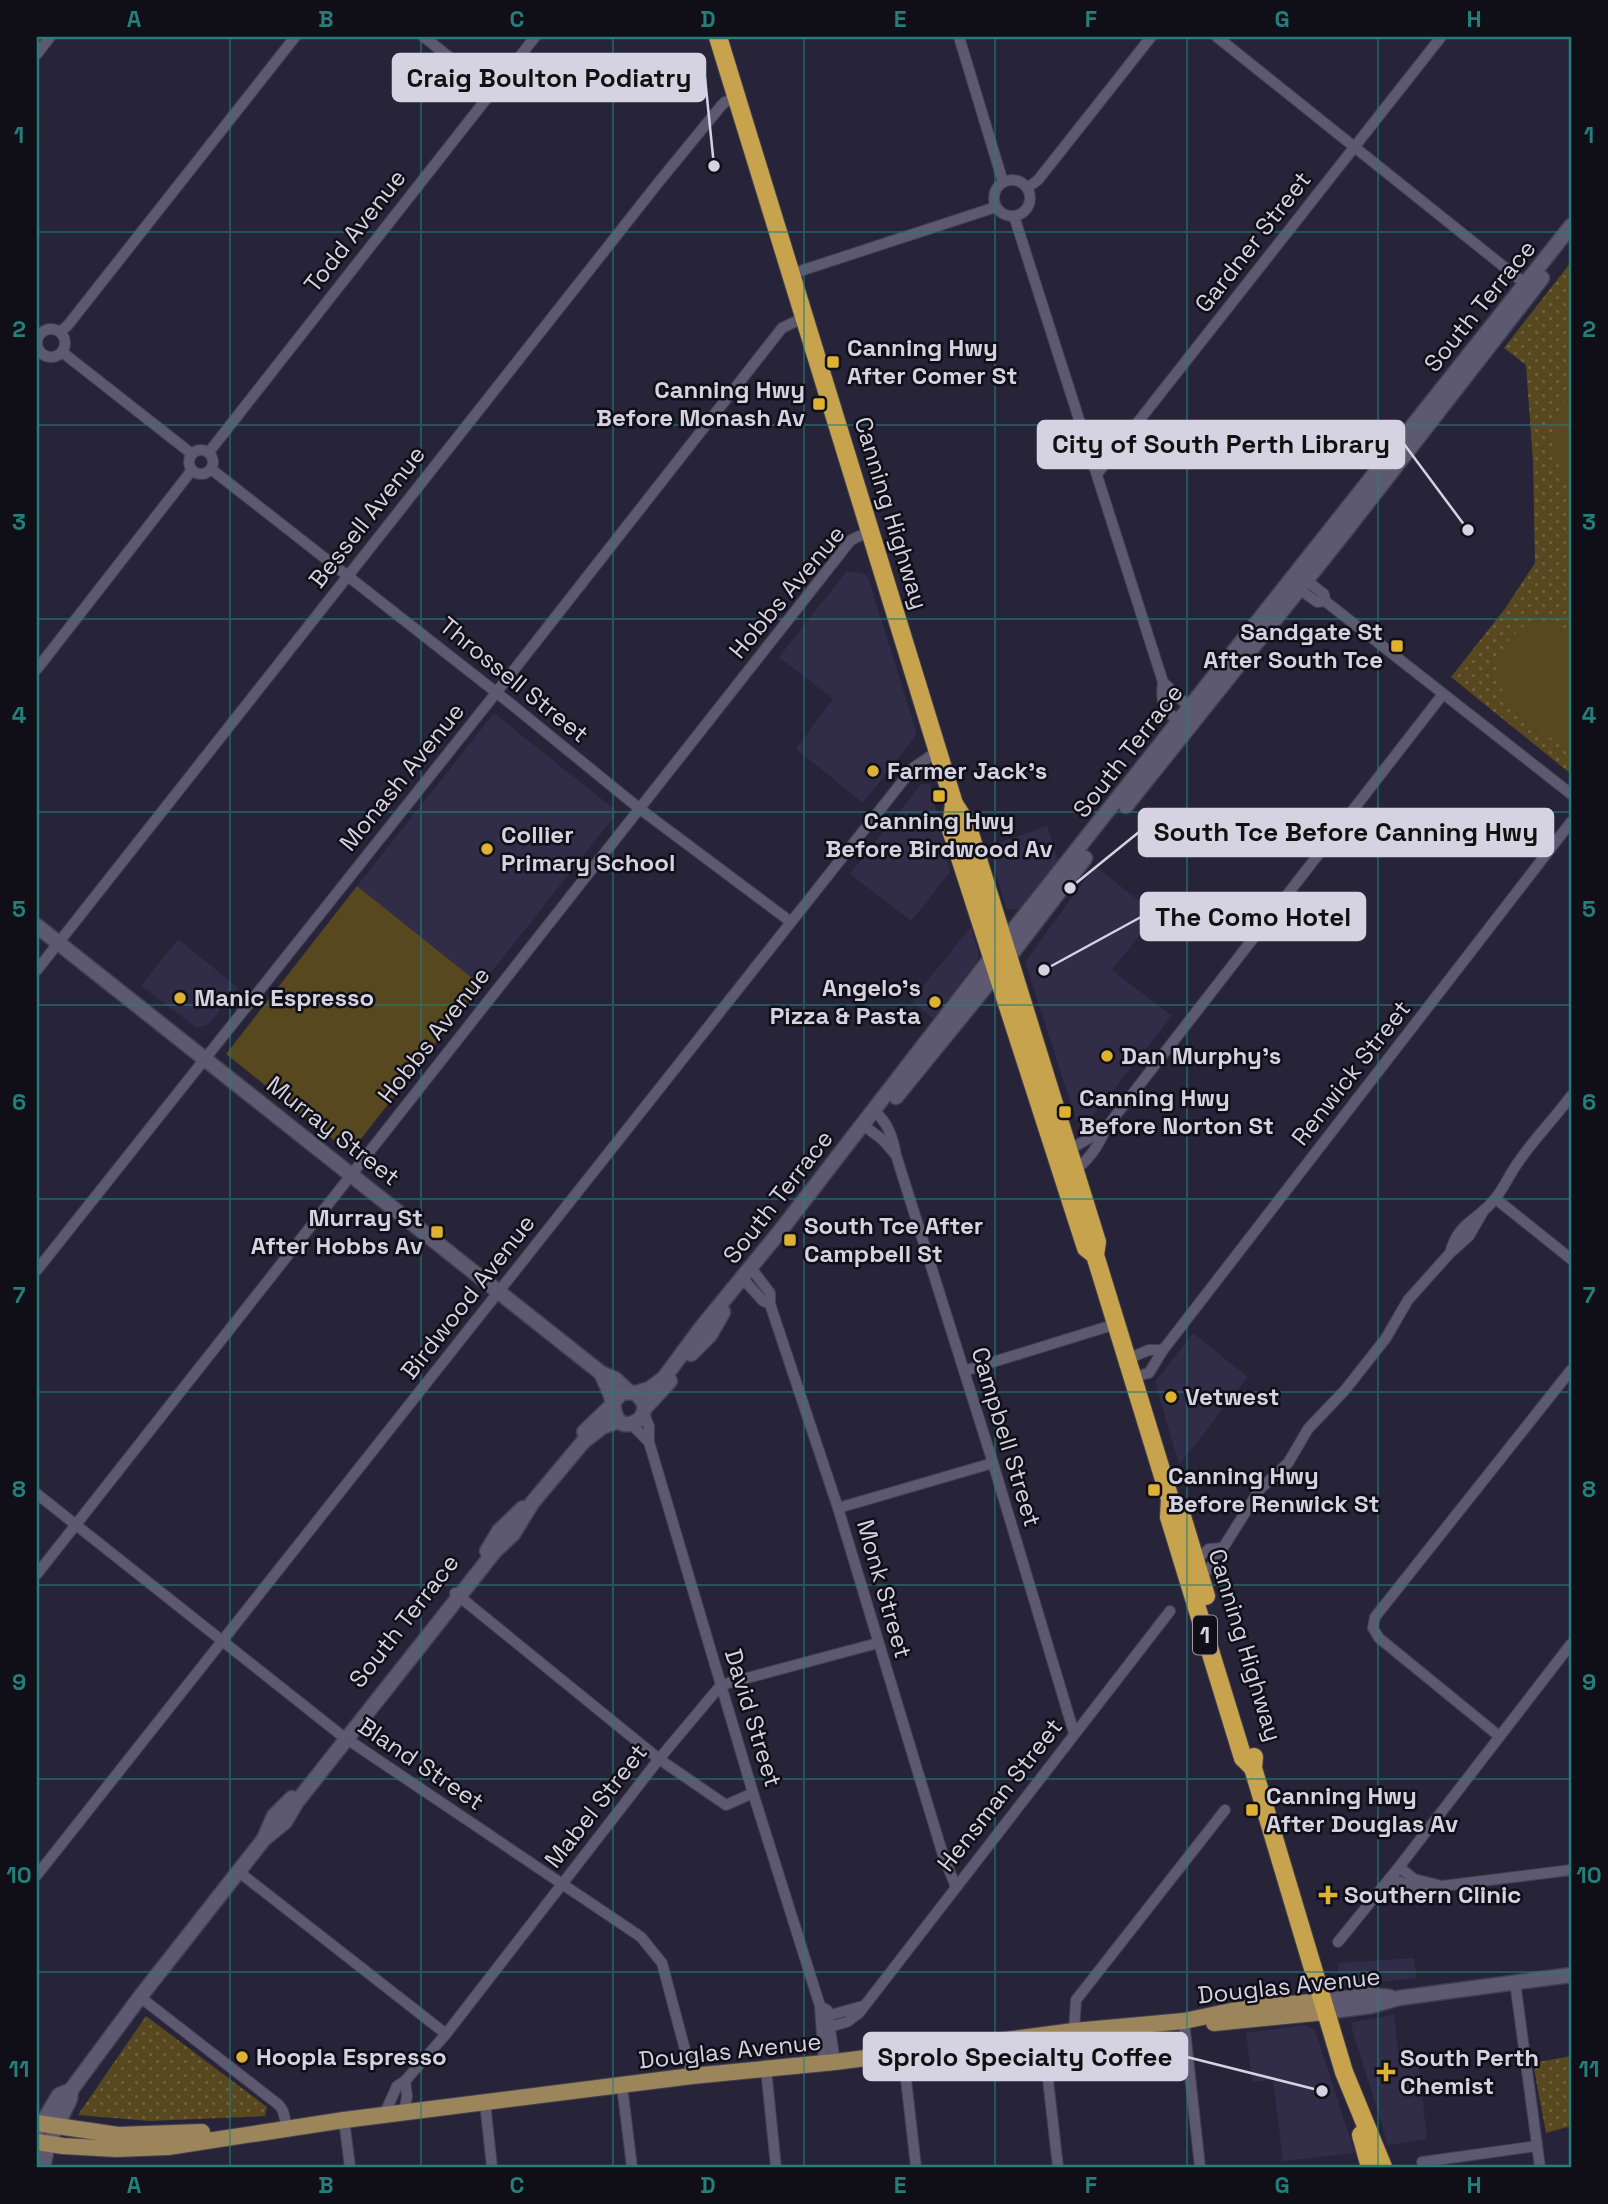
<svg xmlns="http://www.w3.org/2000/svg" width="1608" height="2204" font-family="'Space Grotesk',sans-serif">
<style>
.built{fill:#312c47}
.grass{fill:url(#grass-dots)}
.garden{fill:#58481f}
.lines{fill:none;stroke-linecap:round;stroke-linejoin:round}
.street-casing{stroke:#434051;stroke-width:12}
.secondary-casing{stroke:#434051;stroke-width:17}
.primary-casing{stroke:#434051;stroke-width:18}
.highway-casing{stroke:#434051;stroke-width:20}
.street{stroke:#5d5971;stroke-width:10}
.secondary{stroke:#5d5971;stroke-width:14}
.primary{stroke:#9c855b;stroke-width:16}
.highway{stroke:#c6a34c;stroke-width:18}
.grid{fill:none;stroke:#237f7a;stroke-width:2;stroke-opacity:0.55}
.poi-dot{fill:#deb133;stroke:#100e17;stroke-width:2.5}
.labels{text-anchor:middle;stroke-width:5;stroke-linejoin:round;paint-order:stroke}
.shield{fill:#100e17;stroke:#9a98a4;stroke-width:2}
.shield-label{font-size:23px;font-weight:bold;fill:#d5d3e1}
.street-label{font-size:24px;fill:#d5d3e1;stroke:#100e17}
.poi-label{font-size:24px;font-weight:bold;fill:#d5d3e1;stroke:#100e17;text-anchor:start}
.leader{fill:none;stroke:#d5d3e1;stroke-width:2.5}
.callout-dot{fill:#d5d3e1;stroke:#100e17;stroke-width:2.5}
.callout{fill:#d5d3e1;stroke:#d5d3e1;stroke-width:2.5}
.callout-label{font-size:26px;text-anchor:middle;font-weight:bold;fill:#111}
.neatline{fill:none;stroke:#237f7a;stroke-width:2.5}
.grid-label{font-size:23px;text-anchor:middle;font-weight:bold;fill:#237f7a}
</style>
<defs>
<pattern id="grass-dots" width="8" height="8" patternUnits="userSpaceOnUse" patternTransform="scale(1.75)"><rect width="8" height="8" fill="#58481f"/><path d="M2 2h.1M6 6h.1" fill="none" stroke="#6f623f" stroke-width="1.8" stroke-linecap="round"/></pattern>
</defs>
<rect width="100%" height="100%" fill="#272338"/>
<g class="built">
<path d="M 847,571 L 862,573 L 868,577 L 916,731 L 915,737 L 863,803 L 796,749 L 833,699 L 779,657 Z"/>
<path d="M 494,713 L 618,812 L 481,985 L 357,886 Z"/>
<path d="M 921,784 L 930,784 L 950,872 L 911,921 L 850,874 Z"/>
<path d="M 1047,826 L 1058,860 L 1019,909 L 1006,909 L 989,846 Z"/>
<path d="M 1095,866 L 1156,914 L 1112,970 L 1172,1016 L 1087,1123 L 1078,1126 L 1025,962 Z"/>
<path d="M 971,927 L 979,955 L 977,962 L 933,1019 L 911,1001 Z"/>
<path d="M 178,939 L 238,988 L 208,1025 L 197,1028 L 141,986 Z"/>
<path d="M 1193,1333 L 1248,1377 L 1179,1465 L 1155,1382 Z"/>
<path d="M 1414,1958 L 1417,1978 L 1341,1986 L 1337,1963 Z"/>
<path d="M 1394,2015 L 1399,2059 L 1418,2058 L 1427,2139 L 1388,2145 L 1351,2025 L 1352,2022 Z"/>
<path d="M 1305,2025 L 1315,2030 L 1355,2153 L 1283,2161 L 1273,2080 L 1252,2082 L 1246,2033 Z"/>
</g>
<g class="grass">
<path d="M 1571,262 L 1571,774 L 1451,677 L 1504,610 L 1535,563 L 1533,462 L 1526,365 L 1504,348 Z"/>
<path d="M 146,2016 L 267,2107 L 265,2116 L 150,2121 L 78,2115 Z"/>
<path d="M 1571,2056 L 1571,2126 L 1546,2133 L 1533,2063 Z"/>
</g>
<g class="garden">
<path d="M 1571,391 L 1571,493 C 1551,461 1548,422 1571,391 Z"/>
<path d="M 1533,622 L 1560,626 L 1571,630 L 1571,750 C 1545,736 1494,701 1496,666 C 1496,656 1503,649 1508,642 C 1516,632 1521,626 1533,622 Z"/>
<path d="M 357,886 L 481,985 L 350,1153 L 226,1054 Z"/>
</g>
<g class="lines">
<g class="street-casing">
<g id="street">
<path d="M 424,37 L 492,91"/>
<path d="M 959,37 L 1003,182"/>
<path d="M 1217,37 L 1528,286"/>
<path d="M 37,54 L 50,37"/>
<circle cx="1012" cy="198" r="18"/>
<path d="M 1027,188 L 1038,180 L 1151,37"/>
<path d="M 1014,216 L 1163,682 C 1160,706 1164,710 1183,725"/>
<path d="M 791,274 L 996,207"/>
<circle cx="51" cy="343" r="14"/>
<path d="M 60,332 L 68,325 L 295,37"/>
<path d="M 62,352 L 192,454"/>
<circle cx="201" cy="462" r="12"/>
<path d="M 209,452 L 535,37"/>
<path d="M 211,469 L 506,700 L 640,809 L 791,922"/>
<path d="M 1097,474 L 1441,37"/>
<path d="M 1303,578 L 1324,594 L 1325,601 L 1571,794"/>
<path d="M 1295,586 L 1317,602 L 1325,601"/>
<path d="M 37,669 L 192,470"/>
<path d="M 1163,682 L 1193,711"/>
<path d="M 37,970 L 658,183 L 721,106 L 725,102 L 737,98"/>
<path d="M 874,1111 C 888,1122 893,1138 896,1155 L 993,1463 L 1074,1733"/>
<path d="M 863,1125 L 883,1140 L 895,1154"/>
<path d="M 1069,1150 L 1106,1128"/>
<path d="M 1075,1170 C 1090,1159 1099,1145 1106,1128 L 1443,694"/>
<path d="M 1496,1199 L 1571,1259"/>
<path d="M 1450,1253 C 1459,1221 1476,1222 1494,1200 C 1503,1190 1509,1175 1517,1164 C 1533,1140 1554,1119 1571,1096"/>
<path d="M 751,1268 L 770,1293 L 770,1304 L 838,1508 L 943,1855 L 956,1887"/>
<path d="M 37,1270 L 488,703 L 782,328 L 805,317"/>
<path d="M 743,1279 L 763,1301 L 770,1304"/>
<path d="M 1127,1359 L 1149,1350 L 1163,1350"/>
<path d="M 964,1371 L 1116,1324"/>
<path d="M 1133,1377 L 1149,1373 L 1163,1350 L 1571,822"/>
<path d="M 644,1414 L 649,1426 L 649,1442 L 753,1793 L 820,2006 L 824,2063"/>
<path d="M 630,1423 L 649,1442"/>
<path d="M 37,1494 L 341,1735 L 641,1937 L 662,1963 L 692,2076"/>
<path d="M 838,1508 L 993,1463"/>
<path d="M 1194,1561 L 1209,1549 L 1221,1548"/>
<path d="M 37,1574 L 851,540 L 870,531"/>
<path d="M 1198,1576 L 1209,1569 L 1216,1559 L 1260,1489 L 1288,1463 L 1308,1429 L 1345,1390 L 1386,1338 L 1408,1300 L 1450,1253 L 1469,1236 L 1484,1210"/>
<path d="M 455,1593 L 659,1759 L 726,1805 L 753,1793"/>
<path d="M 1499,1736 L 1379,1638 L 1373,1628 L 1375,1617 L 1571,1370"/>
<path d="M 1399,1867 L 1414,1879 L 1442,1886"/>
<path d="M 239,1872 L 446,2034"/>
<path d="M 37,1875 L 913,768 L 938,751"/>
<path d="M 1390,1878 L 1422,1891 L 1442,1886 L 1571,1870"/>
<path d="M 1338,1942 L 1399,1867 L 1571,1644"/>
<path d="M 1515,1982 L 1540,2167"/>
<path d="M 140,1997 L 279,2105 L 283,2111 L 287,2128"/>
<path d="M 820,2006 L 827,2010 L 835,2062"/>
<path d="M 823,2017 L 863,2006"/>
<path d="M 1184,2021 L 1200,2167"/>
<path d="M 822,2029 L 847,2022 L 859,2013 L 1170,1611"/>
<path d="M 1074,2031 L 1076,2000 L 1225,1810"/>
<path d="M 1043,2036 L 1058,2167"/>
<path d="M 903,2053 L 916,2167"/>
<path d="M 766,2069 L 776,2167"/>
<path d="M 622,2086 L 632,2167"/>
<path d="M 485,2103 L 492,2167"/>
<path d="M 404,2113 L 407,2096 L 405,2081"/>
<path d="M 384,2115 L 397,2086 L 405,2081 L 446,2034 L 659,1759 L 721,1685 L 878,1643"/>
<path d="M 344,2120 L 350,2167"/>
<path d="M 1422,2162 L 1537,2146"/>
</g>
</g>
<g class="secondary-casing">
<g id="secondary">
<path d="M 1126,806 L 1344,533 L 1542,278"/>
<path d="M 37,926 L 601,1373 L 615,1379 L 628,1391"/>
<path d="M 896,1097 L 996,974 L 1085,858"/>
<path d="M 691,1354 L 710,1335 L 723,1312"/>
<path d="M 601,1373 C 605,1382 610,1391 612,1400 C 615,1411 615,1431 635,1422 C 643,1419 645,1411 644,1403 L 636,1393 L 623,1392 L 613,1402"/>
<path d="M 636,1393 L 649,1389 L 664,1378 L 701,1328 L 781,1230 L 991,958 L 1571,226"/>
<path d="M 645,1408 L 670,1381"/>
<path d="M 584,1432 L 612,1405"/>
<path d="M 487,1551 L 499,1531 L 523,1508"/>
<path d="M 264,1839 L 274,1816 L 292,1798"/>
<path d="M 1321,2001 L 1370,1995 L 1390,1997"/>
<path d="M 1325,2012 L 1371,2006 L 1399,1998 L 1571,1975"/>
<path d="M 37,2132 L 59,2095 L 71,2090"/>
<path d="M 43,2167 L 48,2144 L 70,2099 L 71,2090 L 140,1997 L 264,1839 L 285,1822 L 296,1803 L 495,1551 L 513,1534 L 532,1503 L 583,1442 L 602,1427 L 619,1421"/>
</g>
</g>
<g class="primary-casing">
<g id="primary">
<path d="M 1214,2023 L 1325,2012"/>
<path d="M 37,2123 L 118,2135 L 202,2132"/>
<path d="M 37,2142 L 63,2146 L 116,2149 L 168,2147 L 344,2120 L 692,2076 L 835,2062 L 1074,2031 L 1184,2021 L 1241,2009 L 1321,2001"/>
</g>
</g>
<g class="highway-casing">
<g id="highway">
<path d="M 718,37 L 954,804 L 967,824 L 1097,1242 L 1095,1255 L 1170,1499 L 1169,1517 L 1243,1758 L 1253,1768"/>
<path d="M 954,804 L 951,830 L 1086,1248 L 1095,1255"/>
<path d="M 1172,1501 L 1181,1513 L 1206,1596"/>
<path d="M 1254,1757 L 1253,1768 L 1344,2072 L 1383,2167"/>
<path d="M 1361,2135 L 1370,2167"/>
</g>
</g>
<use href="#street" class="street"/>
<use href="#secondary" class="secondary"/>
<use href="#primary" class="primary"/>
<use href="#highway" class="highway"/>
</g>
<path class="grid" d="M 230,37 L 230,2167M 421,37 L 421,2167M 613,37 L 613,2167M 804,37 L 804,2167M 995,37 L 995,2167M 1187,37 L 1187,2167M 1378,37 L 1378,2167M 37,232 L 1571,232M 37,425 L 1571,425M 37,619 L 1571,619M 37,812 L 1571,812M 37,1005 L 1571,1005M 37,1199 L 1571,1199M 37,1392 L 1571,1392M 37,1585 L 1571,1585M 37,1779 L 1571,1779M 37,1972 L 1571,1972"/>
<g class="poi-dot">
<rect x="826" y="355" width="14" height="14" rx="3.5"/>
<rect x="812" y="397" width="14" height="14" rx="3.5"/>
<rect x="1390" y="639" width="14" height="14" rx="3.5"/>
<circle cx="873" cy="771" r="7"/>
<rect x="932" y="789" width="14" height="14" rx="3.5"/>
<circle cx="487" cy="849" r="7"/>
<circle cx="180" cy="998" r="7"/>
<circle cx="935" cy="1002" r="7"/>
<circle cx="1107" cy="1056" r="7"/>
<rect x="1058" y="1105" width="14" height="14" rx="3.5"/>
<rect x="430" y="1225" width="14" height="14" rx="3.5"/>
<rect x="783" y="1233" width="14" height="14" rx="3.5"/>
<circle cx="1171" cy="1397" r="7"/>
<rect x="1147" y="1483" width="14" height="14" rx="3.5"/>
<rect x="1245" y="1803" width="14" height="14" rx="3.5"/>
<path d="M1324.5 1884.5h7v7h7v7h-7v7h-7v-7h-7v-7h7z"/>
<circle cx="242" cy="2057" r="7"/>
<path d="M1382.5 2061.5h7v7h7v7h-7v7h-7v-7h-7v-7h7z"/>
</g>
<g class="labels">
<rect class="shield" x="1193" y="1615.5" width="24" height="39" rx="5"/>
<g class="shield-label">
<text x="1205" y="1643">1</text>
</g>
<g class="street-label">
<text transform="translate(355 231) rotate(-52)" y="8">Todd Avenue</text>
<text transform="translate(1253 242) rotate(-52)" y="8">Gardner Street</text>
<text transform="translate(1480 306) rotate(-51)" y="8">South Terrace</text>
<text transform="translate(891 513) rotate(73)" y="8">Canning Highway</text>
<text transform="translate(367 517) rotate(-52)" y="8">Bessell Avenue</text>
<text transform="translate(787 592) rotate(-50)" y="8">Hobbs Avenue</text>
<text transform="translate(514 680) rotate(39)" y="8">Throssell Street</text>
<text transform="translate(1128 751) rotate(-52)" y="8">South Terrace</text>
<text transform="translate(402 777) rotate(-51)" y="8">Monash Avenue</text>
<text transform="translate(434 1035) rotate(-52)" y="8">Hobbs Avenue</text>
<text transform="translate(1351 1073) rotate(-52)" y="8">Renwick Street</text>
<text transform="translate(333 1131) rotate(38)" y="8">Murray Street</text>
<text transform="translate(778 1197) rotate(-52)" y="8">South Terrace</text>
<text transform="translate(468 1297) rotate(-52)" y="8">Birdwood Avenue</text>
<text transform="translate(1006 1437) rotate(73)" y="8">Campbell Street</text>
<text transform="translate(884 1589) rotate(74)" y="8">Monk Street</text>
<text transform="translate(404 1621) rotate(-52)" y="8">South Terrace</text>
<text transform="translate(1245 1645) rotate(73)" y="8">Canning Highway</text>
<text transform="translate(753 1718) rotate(73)" y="8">David Street</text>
<text transform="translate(421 1764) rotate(34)" y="8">Bland Street</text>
<text transform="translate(1000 1795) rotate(-52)" y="8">Hensman Street</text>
<text transform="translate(596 1806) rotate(-52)" y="8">Mabel Street</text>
<text transform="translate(1289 1986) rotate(-6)" y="8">Douglas Avenue</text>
<text transform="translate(730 2051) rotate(-6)" y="8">Douglas Avenue</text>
</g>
<g class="poi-label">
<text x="847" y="356">Canning Hwy<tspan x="847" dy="28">After Comer St</tspan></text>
<text x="805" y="398" text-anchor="end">Canning Hwy<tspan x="805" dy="28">Before Monash Av</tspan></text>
<text x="1383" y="640" text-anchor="end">Sandgate St<tspan x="1383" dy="28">After South Tce</tspan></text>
<text x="887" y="779">Farmer Jack's</text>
<text x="939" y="829" text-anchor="middle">Canning Hwy<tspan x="939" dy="28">Before Birdwood Av</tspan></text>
<text x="501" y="843">Collier<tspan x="501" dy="28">Primary School</tspan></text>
<text x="921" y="996" text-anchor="end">Angelo's<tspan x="921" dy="28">Pizza &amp; Pasta</tspan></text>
<text x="194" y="1006">Manic Espresso</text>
<text x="1121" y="1064">Dan Murphy's</text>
<text x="1079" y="1106">Canning Hwy<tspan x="1079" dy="28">Before Norton St</tspan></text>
<text x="423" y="1226" text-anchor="end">Murray St<tspan x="423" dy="28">After Hobbs Av</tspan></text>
<text x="804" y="1234">South Tce After<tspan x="804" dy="28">Campbell St</tspan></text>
<text x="1185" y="1405">Vetwest</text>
<text x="1168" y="1484">Canning Hwy<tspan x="1168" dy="28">Before Renwick St</tspan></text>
<text x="1266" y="1804">Canning Hwy<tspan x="1266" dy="28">After Douglas Av</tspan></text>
<text x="1344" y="1903">Southern Clinic</text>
<text x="256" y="2065">Hoopla Espresso</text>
<text x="1400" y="2066">South Perth<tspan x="1400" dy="28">Chemist</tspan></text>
</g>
</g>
<path class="leader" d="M714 166L705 78M1468 530L1404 444M1070 888L1139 832M1044 970L1141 917M1322 2091L1187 2057"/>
<g class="callout-dot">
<circle cx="714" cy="166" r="7"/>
<circle cx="1468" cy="530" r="7"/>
<circle cx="1070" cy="888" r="7"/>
<circle cx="1044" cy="970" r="7"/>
<circle cx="1322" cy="2091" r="7"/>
</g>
<g class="callout">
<rect x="393" y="54" width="312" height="47" rx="7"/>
<rect x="1038" y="421" width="366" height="47" rx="7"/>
<rect x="1139" y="809" width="414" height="47" rx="7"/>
<rect x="1141" y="893" width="224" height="47" rx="7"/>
<rect x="864" y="2033" width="323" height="47" rx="7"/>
</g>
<g class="callout-label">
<text x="549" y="87">Craig Boulton Podiatry</text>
<text x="1221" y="453">City of South Perth Library</text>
<text x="1346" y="841">South Tce Before Canning Hwy</text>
<text x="1253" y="926">The Como Hotel</text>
<text x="1025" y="2066">Sprolo Specialty Coffee</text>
</g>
<rect width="1608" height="2204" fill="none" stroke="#100e17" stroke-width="77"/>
<rect x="38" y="38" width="1532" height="2128" class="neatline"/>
<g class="grid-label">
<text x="134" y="27">A</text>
<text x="326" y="27">B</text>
<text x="517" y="27">C</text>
<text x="708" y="27">D</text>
<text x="900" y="27">E</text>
<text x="1091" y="27">F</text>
<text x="1282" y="27">G</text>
<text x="1474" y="27">H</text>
<text x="19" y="143">1</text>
<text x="1589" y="143">1</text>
<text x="19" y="337">2</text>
<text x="1589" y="337">2</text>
<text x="19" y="530">3</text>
<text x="1589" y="530">3</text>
<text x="19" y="723">4</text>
<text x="1589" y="723">4</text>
<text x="19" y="917">5</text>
<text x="1589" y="917">5</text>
<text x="19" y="1110">6</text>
<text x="1589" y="1110">6</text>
<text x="19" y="1303">7</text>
<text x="1589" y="1303">7</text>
<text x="19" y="1497">8</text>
<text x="1589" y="1497">8</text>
<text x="19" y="1690">9</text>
<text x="1589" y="1690">9</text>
<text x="19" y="1883">10</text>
<text x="1589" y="1883">10</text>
<text x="19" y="2077">11</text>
<text x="1589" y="2077">11</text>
<text x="134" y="2193">A</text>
<text x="326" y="2193">B</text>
<text x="517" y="2193">C</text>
<text x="708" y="2193">D</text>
<text x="900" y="2193">E</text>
<text x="1091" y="2193">F</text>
<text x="1282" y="2193">G</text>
<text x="1474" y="2193">H</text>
</g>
</svg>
